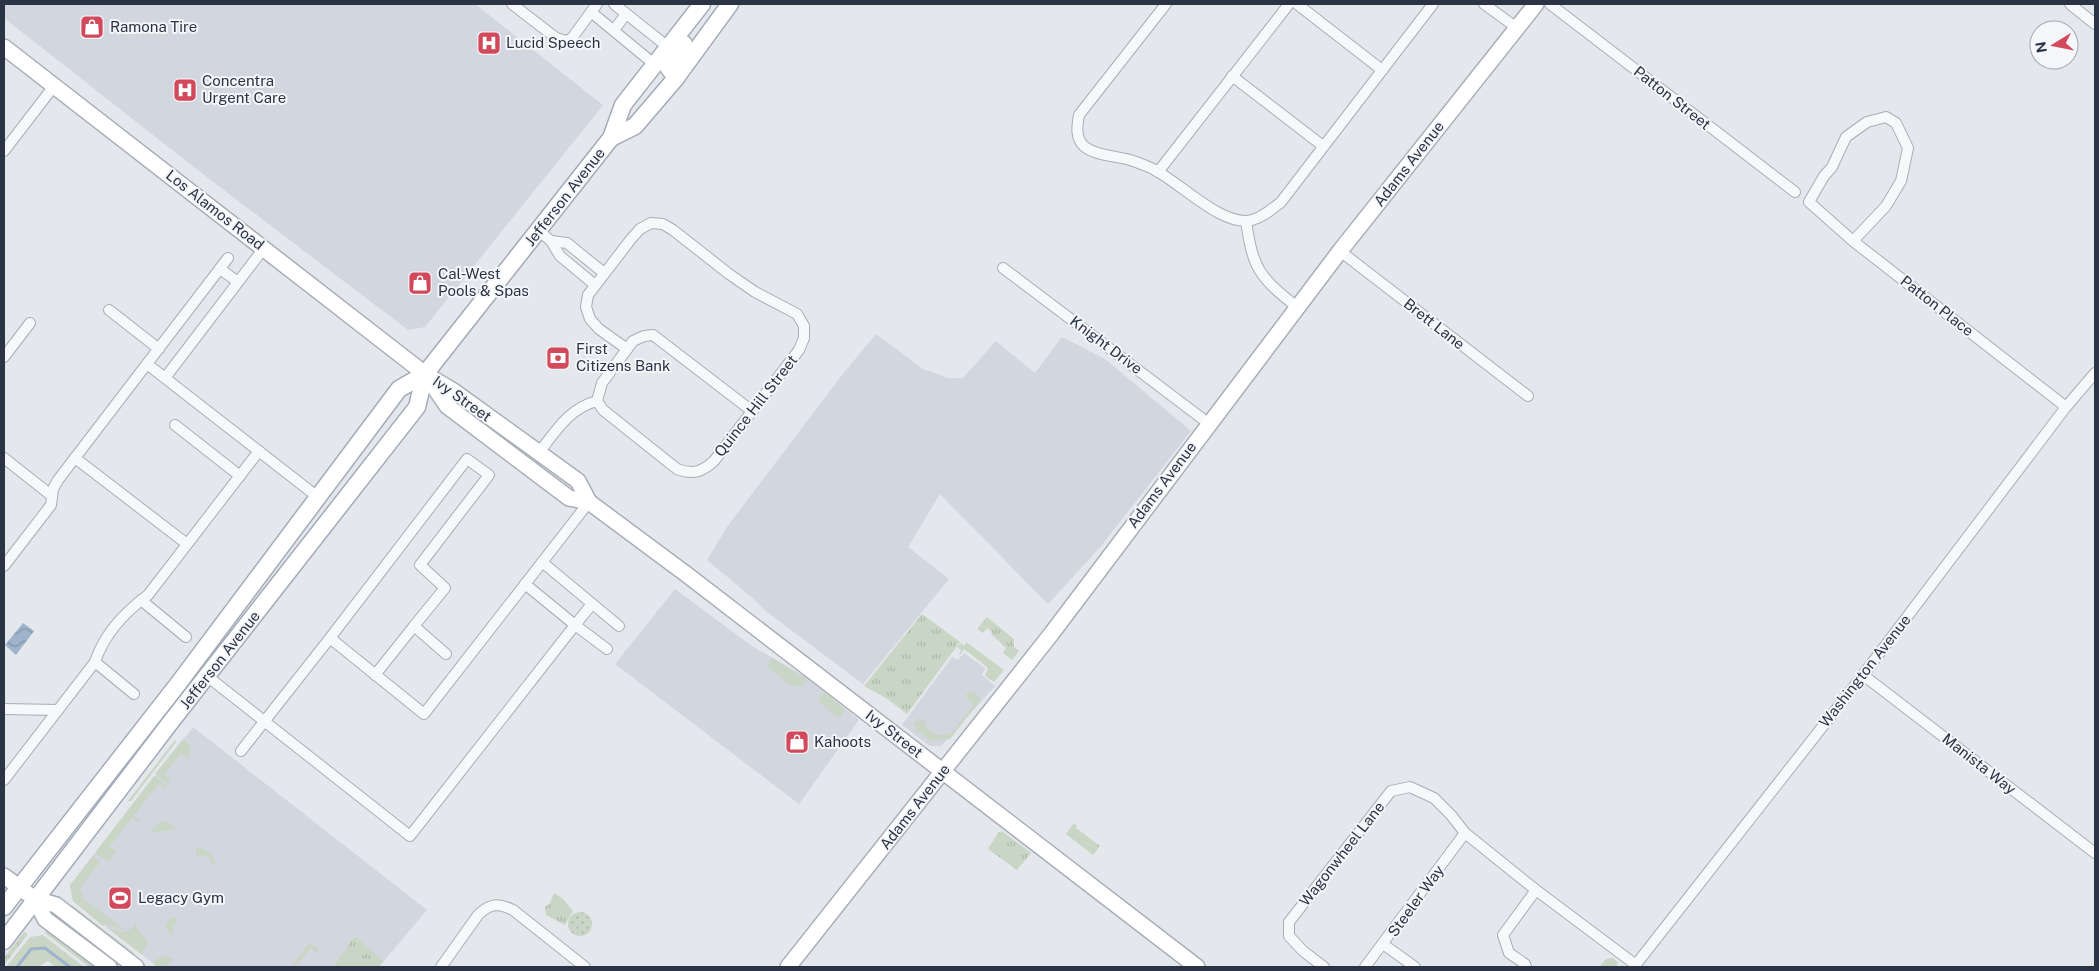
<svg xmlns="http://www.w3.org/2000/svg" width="2099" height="971" font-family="'Public Sans',sans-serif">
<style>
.built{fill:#d2d6de}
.grass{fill:url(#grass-tufts)}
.park{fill:url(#park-dots)}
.garden{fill:#c9d6c5}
.water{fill:url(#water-waves)}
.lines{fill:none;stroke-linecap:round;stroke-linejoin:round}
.stream{stroke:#9fb4cc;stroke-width:3}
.street-casing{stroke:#a9aeb7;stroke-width:12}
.secondary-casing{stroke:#a9aeb7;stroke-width:18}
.primary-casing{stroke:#a3abb8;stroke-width:19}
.street{stroke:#f7f8fa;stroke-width:10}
.secondary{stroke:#fff;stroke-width:15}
.primary{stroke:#fff;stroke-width:16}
.labels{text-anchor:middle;stroke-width:4;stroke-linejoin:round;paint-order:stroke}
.poi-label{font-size:15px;fill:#2b3445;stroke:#f4f6f9;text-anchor:start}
.street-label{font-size:15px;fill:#2b3445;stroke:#f4f6f9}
</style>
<defs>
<pattern id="grass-tufts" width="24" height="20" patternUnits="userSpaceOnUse" patternTransform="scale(1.25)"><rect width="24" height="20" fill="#c9d6c5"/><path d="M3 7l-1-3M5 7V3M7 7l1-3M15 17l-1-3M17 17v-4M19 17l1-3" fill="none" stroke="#adb8ab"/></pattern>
<pattern id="park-dots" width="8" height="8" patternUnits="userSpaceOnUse" patternTransform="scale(1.25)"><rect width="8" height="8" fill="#c9d6c5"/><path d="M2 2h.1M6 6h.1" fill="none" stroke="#adb8ab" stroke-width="1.8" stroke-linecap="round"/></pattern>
<pattern id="water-waves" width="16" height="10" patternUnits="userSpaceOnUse" patternTransform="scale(1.25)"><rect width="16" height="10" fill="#9fb4cc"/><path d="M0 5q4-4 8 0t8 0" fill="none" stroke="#8293a7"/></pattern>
</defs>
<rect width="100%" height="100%" fill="#e4e7ec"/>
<g class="built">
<path d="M 4,4 L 475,4 L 603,105 L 425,327 L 408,330 L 195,168 L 4,18 Z"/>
<path d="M 876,334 L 923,369 L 948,378 L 963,378 L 996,341 L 1035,373 L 1062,337 L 1105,359 L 1191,431 L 1102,545 L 1048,604 L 940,494 L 908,547 L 949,579 L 863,684 L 767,612 L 755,600 L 707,560 L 727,527 L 842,375 Z"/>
<path d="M 675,589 L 752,646 L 806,677 L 859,720 L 799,804 L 615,664 Z"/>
<path d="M 964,653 L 985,668 L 982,675 L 995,686 L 941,746 L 930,746 L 902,725 L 952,657 L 958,660 Z"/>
<path d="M 193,727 L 427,910 L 384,961 L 355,936 L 333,967 L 158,967 L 73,901 L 70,885 Z"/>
</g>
<g class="grass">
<path d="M 922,614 L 960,642 L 907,714 L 886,698 L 864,686 Z"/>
<path d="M 987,617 L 1014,639 L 1014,647 L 1019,651 L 1012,660 L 1003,653 L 1006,648 L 991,634 L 992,632 L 987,628 L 983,633 L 977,629 Z"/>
<path d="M 1074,823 L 1077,826 L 1076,828 L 1100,846 L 1093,855 L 1066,834 Z"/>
<path d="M 1002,831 L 1031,853 L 1017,870 L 988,849 L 998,833 Z"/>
<path d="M 554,893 L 563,899 L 573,911 L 565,925 L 546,915 L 545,907 L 550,903 Z"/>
<path d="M 47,929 L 96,967 L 89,967 L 45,933 Z"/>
<path d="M 24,932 L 28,934 L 4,965 L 4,958 Z"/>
<path d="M 355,936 L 384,961 L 379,967 L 333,967 Z"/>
<path d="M 1613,958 L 1618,963 L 1616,967 L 1599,967 L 1606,959 Z"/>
</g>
<circle class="park" cx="580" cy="924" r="12"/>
<g class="garden">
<path d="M 966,642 L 1004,670 L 994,682 L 985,676 L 988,668 L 964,649 L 959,656 L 961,650 L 957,647 L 961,643 L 964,646 Z"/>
<path d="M 772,658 L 807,680 L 802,686 L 791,686 L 769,668 L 768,665 Z"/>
<path d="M 824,692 L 845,709 L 840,716 L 836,716 L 819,702 L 819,699 Z"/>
<path d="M 973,692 L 981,699 L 950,739 L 931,741 L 916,730 L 916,726 L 913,725 L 918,718 L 926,722 L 925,726 L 936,735 L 951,734 L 974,704 L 965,696 L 968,693 Z"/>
<path d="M 183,739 C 191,745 192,750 189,759 L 181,754 L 164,775 L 171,781 L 168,784 L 155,774 Z"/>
<path d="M 175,740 L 176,742 L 131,801 L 128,801 Z"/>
<path d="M 154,776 L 167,786 L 165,788 L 158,784 L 134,816 L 139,820 L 138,822 L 132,818 L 109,847 L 116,852 L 109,861 L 104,857 L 102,859 L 95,853 Z"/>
<path d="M 166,821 L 179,829 L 149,833 L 160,822 Z"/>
<path d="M 202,848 L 212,854 L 216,863 L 211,864 L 209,855 L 196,857 L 196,849 Z"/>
<path d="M 93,856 L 100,862 L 79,890 L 83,894 L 81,897 L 124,929 L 123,930 L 105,924 L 103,926 L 73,901 L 70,885 Z"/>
<path d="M 69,905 L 72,905 L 134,953 L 134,956 Z"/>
<path d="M 175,917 L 177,925 L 173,926 L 173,934 L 169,933 L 166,926 L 169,920 Z"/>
<path d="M 134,922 L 136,924 L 136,928 L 148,941 L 142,955 L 106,927 C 118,931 126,936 134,925 Z"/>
<path d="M 43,935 L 84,967 L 55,967 L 48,961 L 38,967 L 6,967 L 30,937 Z"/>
<path d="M 311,944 L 318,948 L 317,953 L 310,948 L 296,967 L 290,967 L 308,945 Z"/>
<path d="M 165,956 L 173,959 L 167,966 L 169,967 L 158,967 L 153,964 L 157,959 Z"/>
</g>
<path class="water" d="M 23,623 L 34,631 L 16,655 L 5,645 Z"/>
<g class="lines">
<path class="stream" d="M 17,967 L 31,949 L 45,948 L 70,967"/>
<g class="street-casing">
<g id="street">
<path d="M 512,4 L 556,38 L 567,41 L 572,38 L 597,4"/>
<path d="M 614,4 L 668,47"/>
<path d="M 1166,4 L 1079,115 C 1077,126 1075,139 1085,147 C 1097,156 1116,156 1130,160 C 1137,162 1144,165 1151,168 C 1178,180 1222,228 1252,220 C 1263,217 1272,209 1281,202 L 1433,4"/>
<path d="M 1297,4 L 1382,70"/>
<path d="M 1484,4 L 1517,28"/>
<path d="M 1550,4 L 1795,192"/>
<path d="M 2070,4 L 2095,24"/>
<path d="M 591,12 L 654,64"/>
<path d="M 614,30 L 626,14"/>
<path d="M 1232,76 L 1323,146"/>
<path d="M 4,151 L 54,86"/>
<path d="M 1158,172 L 1289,4"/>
<path d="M 1246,221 C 1253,269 1259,277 1297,307"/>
<path d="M 539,231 L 551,241 L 560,256 L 595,285"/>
<path d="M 551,241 L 567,243 L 604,273"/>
<path d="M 1853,241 L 1886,206 L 1901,181 L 1908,148 L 1896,123 L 1886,117 L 1867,122 L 1846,137 L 1832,167 L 1824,176 L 1809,202 L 1853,241 L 2066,407"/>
<path d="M 1340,251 L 1528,396"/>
<path d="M 1003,268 L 1208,423"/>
<path d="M 220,269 L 238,282"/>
<path d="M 109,310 L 159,349"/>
<path d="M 4,357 L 30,323"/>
<path d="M 147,364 L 319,498"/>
<path d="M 165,378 L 264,248"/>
<path d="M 597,401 L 603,410 L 677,469 C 693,475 702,472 714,461 L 799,350 L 804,338 L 804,326 L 797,314 L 755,292 L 729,274 L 673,230 L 663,224 L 651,223 L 640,229 L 631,239 L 588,295 L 586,307 L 590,319 L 599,329 L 627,349"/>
<path d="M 597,401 L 602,383 L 633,341 L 644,336 L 653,335 L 752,411"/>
<path d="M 175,425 L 240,476"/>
<path d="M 538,454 C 555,432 569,408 597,401"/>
<path d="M 4,458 L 52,496"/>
<path d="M 75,458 L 187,544"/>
<path d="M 542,562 L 619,626"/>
<path d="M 4,566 L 51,505 L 53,489 L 58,480 L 228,258"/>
<path d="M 141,600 L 186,637"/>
<path d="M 592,604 L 575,625 L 607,649"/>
<path d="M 446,654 L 414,626 L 445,588 L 420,565 L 489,475 L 467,459 L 330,638 L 424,714 L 589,502"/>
<path d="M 95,662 L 134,694"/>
<path d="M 375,675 L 414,626"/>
<path d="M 1863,675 L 2095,853"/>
<path d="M 207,676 L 410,836 L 575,625 L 525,584"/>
<path d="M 4,709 L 58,710"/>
<path d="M 241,751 L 330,638"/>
<path d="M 4,780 L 95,662 C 104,634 125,612 148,595 L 259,451"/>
<path d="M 1383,944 L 1415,967"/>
<path d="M 441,967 L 478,915 C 490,903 499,903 513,910 L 585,967"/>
<path d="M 1324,967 L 1303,951 L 1289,936 L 1289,922 L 1391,791 L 1410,787 L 1434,798 L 1451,815 L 1465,833 L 1536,890 L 1636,965"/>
<path d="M 1365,967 L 1465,833"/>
<path d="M 1526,967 L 1525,964 L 1509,953 L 1503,935 L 1536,890"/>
<path d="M 1634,967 L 1863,675 L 2066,407 L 2095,373"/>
</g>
</g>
<g class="secondary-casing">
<g id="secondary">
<path d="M 4,47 L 425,374 L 455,392 L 578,481 L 589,502"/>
<path d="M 425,374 L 447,406 L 569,498 L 589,502 L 686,574 L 1197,967"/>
<path d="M 4,876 L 35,899 L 56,905 L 136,967"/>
<path d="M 35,899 L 45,919 L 109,967"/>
<path d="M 788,967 L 1052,633 L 1340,251 L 1536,4"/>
</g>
</g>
<g class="primary-casing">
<g id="primary">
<path d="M 676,78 L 668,67 L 684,44"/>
<path d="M 611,138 L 635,126 L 676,78 L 730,4"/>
<path d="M 4,907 L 178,684 L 399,389 L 425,374 L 611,138 L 623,105 L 702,4"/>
<path d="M 4,941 L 170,723 L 417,407 L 425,374"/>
</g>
</g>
<use href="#street" class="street"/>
<use href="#secondary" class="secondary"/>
<use href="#primary" class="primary"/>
</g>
<defs>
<g id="shop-square" transform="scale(1.25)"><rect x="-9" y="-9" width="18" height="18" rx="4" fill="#d1495b" stroke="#f4f6f9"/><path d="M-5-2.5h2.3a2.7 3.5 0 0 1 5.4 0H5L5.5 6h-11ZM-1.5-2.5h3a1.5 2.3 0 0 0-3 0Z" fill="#fff"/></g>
<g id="hospital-square" transform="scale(1.25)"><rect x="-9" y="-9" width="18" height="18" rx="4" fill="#d1495b" stroke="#f4f6f9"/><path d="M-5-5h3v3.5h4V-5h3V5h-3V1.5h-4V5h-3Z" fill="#fff"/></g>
<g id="bank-square" transform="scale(1.25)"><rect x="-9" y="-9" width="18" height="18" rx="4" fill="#d1495b" stroke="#f4f6f9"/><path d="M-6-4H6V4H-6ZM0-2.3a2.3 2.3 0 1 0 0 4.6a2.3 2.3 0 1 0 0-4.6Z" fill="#fff"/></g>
<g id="stadium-square" transform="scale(1.25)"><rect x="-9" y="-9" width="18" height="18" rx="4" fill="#d1495b" stroke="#f4f6f9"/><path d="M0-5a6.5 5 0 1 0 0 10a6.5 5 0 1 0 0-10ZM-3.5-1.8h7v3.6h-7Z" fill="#fff"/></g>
</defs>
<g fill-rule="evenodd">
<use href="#shop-square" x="92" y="27"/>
<use href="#hospital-square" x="489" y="43"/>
<use href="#hospital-square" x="185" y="90"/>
<use href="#shop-square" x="420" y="283"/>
<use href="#bank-square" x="558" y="358"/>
<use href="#shop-square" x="797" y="742"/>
<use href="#stadium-square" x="120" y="898"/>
</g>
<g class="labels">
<g class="poi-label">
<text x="110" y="32">Ramona Tire</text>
<text x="506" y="48">Lucid Speech</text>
<text x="202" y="86">Concentra<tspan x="202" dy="17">Urgent Care</tspan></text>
<text x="438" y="279">Cal-West<tspan x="438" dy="17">Pools &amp; Spas</tspan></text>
<text x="576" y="354">First<tspan x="576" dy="17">Citizens Bank</tspan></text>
<text x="814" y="747">Kahoots</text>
<text x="138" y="903">Legacy Gym</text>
</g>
<g class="street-label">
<text transform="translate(1672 98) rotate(38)" y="5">Patton Street</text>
<text transform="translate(1409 164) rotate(-52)" y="5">Adams Avenue</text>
<text transform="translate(565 197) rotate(-52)" y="5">Jefferson Avenue</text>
<text transform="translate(215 210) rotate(38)" y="5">Los Alamos Road</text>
<text transform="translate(1937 306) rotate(38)" y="5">Patton Place</text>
<text transform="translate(1434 324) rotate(38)" y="5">Brett Lane</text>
<text transform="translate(1106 345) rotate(37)" y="5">Knight Drive</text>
<text transform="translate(462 399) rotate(35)" y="5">Ivy Street</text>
<text transform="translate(756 406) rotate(-52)" y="5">Quince Hill Street</text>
<text transform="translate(1162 485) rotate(-53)" y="5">Adams Avenue</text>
<text transform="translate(220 660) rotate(-52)" y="5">Jefferson Avenue</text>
<text transform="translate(1865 671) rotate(-52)" y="5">Washington Avenue</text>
<text transform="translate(894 734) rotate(38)" y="5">Ivy Street</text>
<text transform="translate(1979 764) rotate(38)" y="5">Manista Way</text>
<text transform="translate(915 807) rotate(-52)" y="5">Adams Avenue</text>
<text transform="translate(1342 854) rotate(-52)" y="5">Wagonwheel Lane</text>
<text transform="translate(1416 901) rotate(-54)" y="5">Steeler Way</text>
</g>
</g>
<rect width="2099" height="971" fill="none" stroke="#2b3445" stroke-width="10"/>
<g transform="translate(2054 45) rotate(260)"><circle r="24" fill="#f4f6f9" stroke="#a4a8b1"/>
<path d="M0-4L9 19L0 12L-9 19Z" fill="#d1495b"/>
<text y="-8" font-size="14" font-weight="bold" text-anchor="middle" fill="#2b3445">N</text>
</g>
</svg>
